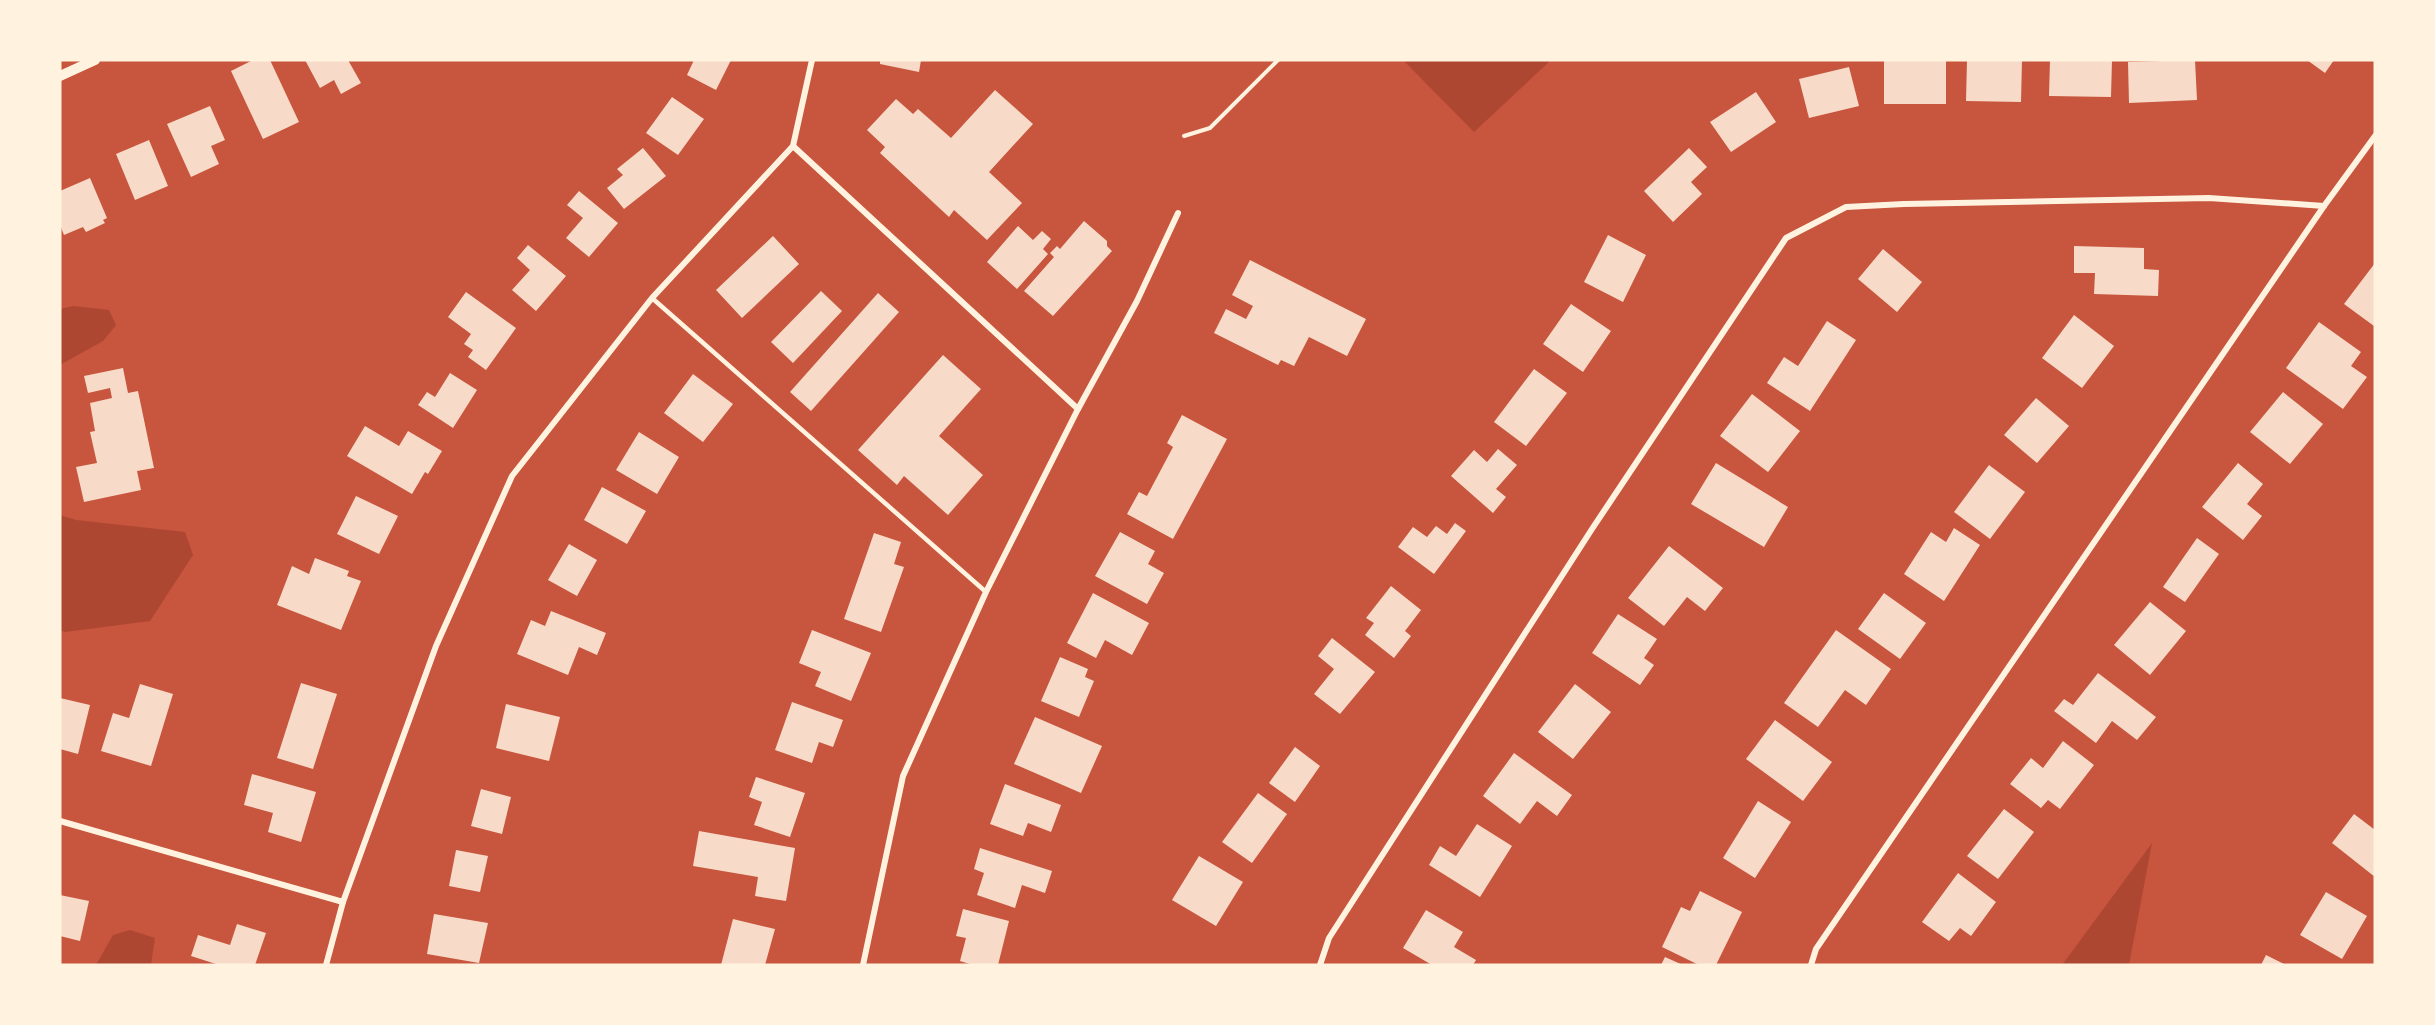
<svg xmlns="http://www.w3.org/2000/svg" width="2435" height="1025" font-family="'Golos Text',sans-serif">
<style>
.green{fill:#ae4732}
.building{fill:#f7dbc8}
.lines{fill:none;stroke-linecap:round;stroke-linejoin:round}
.path{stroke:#fff3e0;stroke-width:4}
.service{stroke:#fff3e0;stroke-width:4.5}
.minor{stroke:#fff3e0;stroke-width:6}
.tertiary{stroke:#fff3e0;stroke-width:10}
</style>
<rect width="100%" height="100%" fill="#c8553d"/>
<g class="green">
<path d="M 1403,60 L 1551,60 L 1474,132 Z"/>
<path d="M 73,306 L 109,310 L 116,325 L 103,341 L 60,365 L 60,309 Z"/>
<path d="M 60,515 L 76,520 L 185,532 L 193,555 L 150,621 L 65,632 L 60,630 Z"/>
<path d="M 2152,843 L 2129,965 L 2062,965 Z"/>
<path d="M 130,930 L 155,938 L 151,965 L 96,965 L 113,935 Z"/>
</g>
<g class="building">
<path d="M 253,60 L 270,60 L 299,122 L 263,139 L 231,71 Z"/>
<path d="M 305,60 L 348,60 L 361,83 L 341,94 L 334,80 L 320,88 Z"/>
<path d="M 694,60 L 731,60 L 716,90 L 687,75 Z"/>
<path d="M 880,60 L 921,60 L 919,72 L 880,64 Z"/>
<rect x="1884" y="60" width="62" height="44"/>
<path d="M 1967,60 L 2022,60 L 2021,102 L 1966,101 Z"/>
<path d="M 2050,60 L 2112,60 L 2111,97 L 2049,96 Z"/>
<path d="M 2195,60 L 2197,100 L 2129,103 L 2128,62 Z"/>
<path d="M 2307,60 L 2334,60 L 2325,73 Z"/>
<path d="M 1849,67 L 1859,106 L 1809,118 L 1799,79 Z"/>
<path d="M 995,90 L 1033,124 L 989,172 L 1022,203 L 987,240 L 954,210 L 949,217 L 880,153 L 885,147 L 867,130 L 896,99 L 913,114 L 918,109 L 951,138 Z"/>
<path d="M 1756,92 L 1776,122 L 1731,152 L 1710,122 Z"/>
<path d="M 672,97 L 704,119 L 678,155 L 646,133 Z"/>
<path d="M 210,106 L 225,140 L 211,146 L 219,164 L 191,177 L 167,124 Z"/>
<path d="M 149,140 L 168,186 L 135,200 L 116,154 Z"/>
<path d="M 643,148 L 666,176 L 624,209 L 607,188 L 623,175 L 617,169 Z"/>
<path d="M 1689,148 L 1707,167 L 1691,182 L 1702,194 L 1673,222 L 1644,191 Z"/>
<path d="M 90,178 L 107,218 L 103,220 L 105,223 L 86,232 L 83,227 L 64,235 L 60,225 L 60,191 Z"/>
<path d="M 579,191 L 618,223 L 589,257 L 566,238 L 583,218 L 567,205 Z"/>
<path d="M 1084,221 L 1107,241 L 1107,246 L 1112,251 L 1053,316 L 1024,291 L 1054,257 L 1050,253 L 1057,246 L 1060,249 Z"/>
<path d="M 1018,226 L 1033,240 L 1042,231 L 1051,239 L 1043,249 L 1048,254 L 1017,289 L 987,262 Z"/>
<path d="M 1608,235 L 1646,255 L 1623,302 L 1584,282 Z"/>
<path d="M 773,236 L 799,264 L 742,318 L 716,290 Z"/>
<path d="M 528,245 L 566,276 L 536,311 L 512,290 L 530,270 L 517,258 Z"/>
<path d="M 2074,246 L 2144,248 L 2144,269 L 2159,270 L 2158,296 L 2094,294 L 2095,273 L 2074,273 Z"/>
<path d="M 1883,249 L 1922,282 L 1897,312 L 1858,279 Z"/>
<path d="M 1250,260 L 1366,319 L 1347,356 L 1309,337 L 1294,366 L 1281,360 L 1278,365 L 1214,333 L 1226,309 L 1246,319 L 1253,306 L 1232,295 Z"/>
<path d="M 2375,263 L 2375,325 L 2374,326 L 2344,304 Z"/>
<path d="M 821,291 L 842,311 L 793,363 L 771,342 Z"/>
<path d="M 466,292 L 516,328 L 486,370 L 468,357 L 473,350 L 464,344 L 471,334 L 448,317 Z"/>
<path d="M 878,293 L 899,312 L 811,411 L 790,392 Z"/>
<path d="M 1571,304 L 1611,331 L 1583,372 L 1543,344 Z"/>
<path d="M 2074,315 L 2114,346 L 2082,388 L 2042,358 Z"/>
<path d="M 1827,321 L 1856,340 L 1810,411 L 1767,383 L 1784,357 L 1798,366 Z"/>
<path d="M 2319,322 L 2361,352 L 2351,366 L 2367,377 L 2343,409 L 2286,368 Z"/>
<path d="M 943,355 L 981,389 L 939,436 L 983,475 L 948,515 L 904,476 L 897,485 L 858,450 Z"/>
<path d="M 123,368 L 128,393 L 138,391 L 154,468 L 137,471 L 141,490 L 84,502 L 76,467 L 97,463 L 90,432 L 95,431 L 90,403 L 112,398 L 110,388 L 88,393 L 84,376 Z"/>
<path d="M 1534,369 L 1567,393 L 1526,446 L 1494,422 Z"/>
<path d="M 450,373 L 477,390 L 453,428 L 418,405 L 427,392 L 435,397 Z"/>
<path d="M 693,374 L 733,404 L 703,442 L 664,413 Z"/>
<path d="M 2283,392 L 2323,424 L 2290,464 L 2250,432 Z"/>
<path d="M 1752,394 L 1800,431 L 1768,472 L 1720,436 Z"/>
<path d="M 2036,398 L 2069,426 L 2037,463 L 2004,435 Z"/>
<path d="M 1182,415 L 1227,439 L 1173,539 L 1127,514 L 1139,492 L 1147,496 L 1173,447 L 1167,443 Z"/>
<path d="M 365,426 L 399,446 L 408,431 L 442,451 L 428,474 L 425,472 L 412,494 L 347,456 Z"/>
<path d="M 639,432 L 679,457 L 657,494 L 616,470 Z"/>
<path d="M 1498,449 L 1517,465 L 1496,489 L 1506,497 L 1493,513 L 1451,476 L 1474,450 L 1487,462 Z"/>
<path d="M 1716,463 L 1788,507 L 1764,547 L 1691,504 Z"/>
<path d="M 2238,463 L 2263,484 L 2247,504 L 2262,516 L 2243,540 L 2202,507 Z"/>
<path d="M 1989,465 L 2025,492 L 1990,539 L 1954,512 Z"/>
<path d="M 602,487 L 646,511 L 627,544 L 584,520 Z"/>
<path d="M 356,496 L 398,516 L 379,554 L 337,534 Z"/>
<path d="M 1455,523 L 1466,531 L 1434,574 L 1398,547 L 1413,527 L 1427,537 L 1436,526 L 1447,534 Z"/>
<path d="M 1954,528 L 1980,545 L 1944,601 L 1904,574 L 1931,532 L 1946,542 Z"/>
<path d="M 1120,532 L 1155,551 L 1148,564 L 1164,573 L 1147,604 L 1095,576 Z"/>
<path d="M 874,533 L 901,542 L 894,564 L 904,567 L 881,632 L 844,619 Z"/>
<path d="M 2197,538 L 2219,554 L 2185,602 L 2163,587 Z"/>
<path d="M 569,544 L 597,560 L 577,596 L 548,580 Z"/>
<path d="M 1669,546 L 1723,588 L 1705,611 L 1687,597 L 1664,626 L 1628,598 Z"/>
<path d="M 315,558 L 349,571 L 347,576 L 361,581 L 341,630 L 277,605 L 292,566 L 309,574 Z"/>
<path d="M 1391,586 L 1421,610 L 1405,631 L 1411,636 L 1394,658 L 1365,635 L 1374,623 L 1366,618 Z"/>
<path d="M 1093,593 L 1149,623 L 1132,655 L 1105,640 L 1096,658 L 1067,643 Z"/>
<path d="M 1884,593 L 1926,623 L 1900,659 L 1858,629 Z"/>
<path d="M 2150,602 L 2186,631 L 2150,675 L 2114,645 Z"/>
<path d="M 551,611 L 606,633 L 597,655 L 579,647 L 568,675 L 517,654 L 531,620 L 545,626 Z"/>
<path d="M 1618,614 L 1657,639 L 1644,658 L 1654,665 L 1640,685 L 1592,653 Z"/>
<path d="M 812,630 L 871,653 L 851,701 L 815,686 L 821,672 L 799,663 Z"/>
<path d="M 1836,630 L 1891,669 L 1866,705 L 1845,690 L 1818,727 L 1784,703 Z"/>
<path d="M 1332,638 L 1375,672 L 1340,714 L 1314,694 L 1334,669 L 1318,656 Z"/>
<path d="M 1060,657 L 1088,669 L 1085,677 L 1094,681 L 1079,717 L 1041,701 Z"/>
<path d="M 2098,673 L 2156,717 L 2137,740 L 2112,721 L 2096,743 L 2054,711 L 2064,699 L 2073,705 Z"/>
<path d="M 301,683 L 337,694 L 313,769 L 277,758 Z"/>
<path d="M 140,684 L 173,694 L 151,766 L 101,751 L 113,713 L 129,718 Z"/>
<path d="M 1575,684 L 1611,712 L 1573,759 L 1538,732 Z"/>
<path d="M 60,698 L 90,705 L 78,754 L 60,749 Z"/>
<path d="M 792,702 L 843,720 L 833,747 L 819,742 L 812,763 L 775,750 Z"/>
<path d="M 506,704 L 560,717 L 549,761 L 496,748 Z"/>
<path d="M 1035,717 L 1102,746 L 1081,793 L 1014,764 Z"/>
<path d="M 1775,720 L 1832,762 L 1803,801 L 1746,759 Z"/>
<path d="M 2063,741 L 2094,765 L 2060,809 L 2048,800 L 2041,808 L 2010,784 L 2031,758 L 2043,768 Z"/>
<path d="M 1295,747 L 1320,766 L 1295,802 L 1269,783 Z"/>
<path d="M 1514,753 L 1572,795 L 1557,816 L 1537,801 L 1520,824 L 1483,796 Z"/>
<path d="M 252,774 L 316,792 L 301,842 L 268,832 L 273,813 L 244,805 Z"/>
<path d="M 756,777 L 805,793 L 790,837 L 754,825 L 762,802 L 749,797 Z"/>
<path d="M 1005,784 L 1061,805 L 1051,832 L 1028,823 L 1023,836 L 990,824 Z"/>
<path d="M 481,789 L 511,797 L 502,834 L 471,826 Z"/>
<path d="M 1258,793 L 1287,814 L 1252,863 L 1222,842 Z"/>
<path d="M 1758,801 L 1791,822 L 1755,878 L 1723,858 Z"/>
<path d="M 2004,809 L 2034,832 L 1998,879 L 1967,856 Z"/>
<path d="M 2354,814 L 2375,830 L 2375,877 L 2332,843 Z"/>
<path d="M 1477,824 L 1512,846 L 1480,897 L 1429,865 L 1440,846 L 1456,856 Z"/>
<path d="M 699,831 L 795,848 L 786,901 L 755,896 L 758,877 L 693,866 Z"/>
<path d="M 980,848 L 1052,871 L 1045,893 L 1022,885 L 1015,908 L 977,895 L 984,873 L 974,869 Z"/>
<path d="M 456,850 L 488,856 L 480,892 L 449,886 Z"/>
<path d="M 1199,856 L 1243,882 L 1216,926 L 1172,900 Z"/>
<path d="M 1958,873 L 1996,902 L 1971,936 L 1960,928 L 1949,941 L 1922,922 Z"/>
<path d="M 1700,891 L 1742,912 L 1716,965 L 1699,965 L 1662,947 L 1681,907 L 1690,911 Z"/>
<path d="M 2326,892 L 2367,916 L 2342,959 L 2300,935 Z"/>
<path d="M 60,895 L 89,901 L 80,941 L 60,936 Z"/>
<path d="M 963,909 L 1009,921 L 998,965 L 973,965 L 960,961 L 966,938 L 956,936 Z"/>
<path d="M 1426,910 L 1463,932 L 1454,947 L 1476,960 L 1473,965 L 1432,965 L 1403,948 Z"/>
<path d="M 434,914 L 488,923 L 479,963 L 427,954 Z"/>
<path d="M 733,919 L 775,929 L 765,965 L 721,965 Z"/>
<path d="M 237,924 L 266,933 L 255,965 L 219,965 L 191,956 L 198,935 L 230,945 Z"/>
<path d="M 2266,955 L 2286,965 L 2261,965 Z"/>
<path d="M 1665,957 L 1683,965 L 1661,965 Z"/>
</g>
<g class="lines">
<path class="path" d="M 1184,136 L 1210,128 L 1278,60"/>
<path class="service" d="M 652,298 L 986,592"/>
<g class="minor">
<path d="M 793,146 L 1078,409"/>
<path d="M 60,821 L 343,902"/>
<path d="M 326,965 L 343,902 L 436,646 L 512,476 L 652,298 L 793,146 L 812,60"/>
<path d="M 863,965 L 903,776 L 986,592 L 1078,409 L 1137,301 L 1178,213"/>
<path d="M 1320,965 L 1329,938 L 1592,529 L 1786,238 L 1846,207 L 1904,204 L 2209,198 L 2324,206"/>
<path d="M 1811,965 L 1816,949 L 2324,206 L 2375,136"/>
</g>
<path class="tertiary" d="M 60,76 L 95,60"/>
</g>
<rect width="2435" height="1025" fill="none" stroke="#fff3e0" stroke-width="123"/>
</svg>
